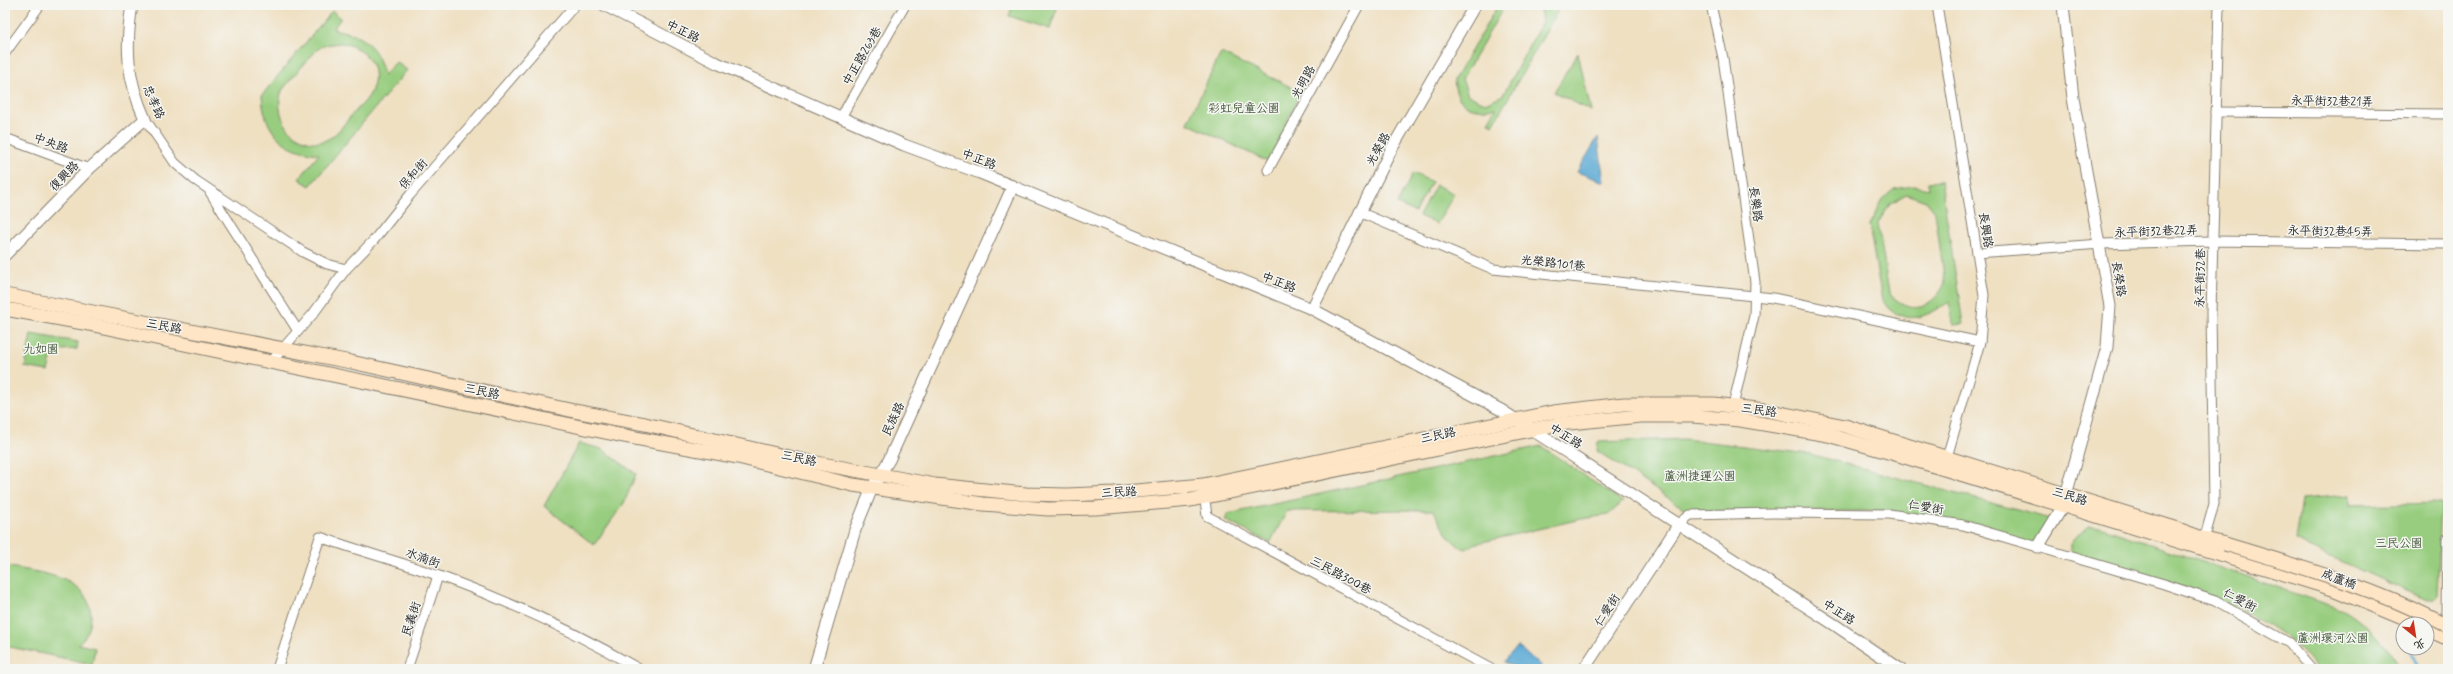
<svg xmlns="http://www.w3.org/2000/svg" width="2453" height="674" font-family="Mynerve,'LXGW WenKai TC',sans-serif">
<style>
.green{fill:#98cd7f;stroke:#5a744e;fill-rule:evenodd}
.water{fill:#59a8d3;stroke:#3a6278}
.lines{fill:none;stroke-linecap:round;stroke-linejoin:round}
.stream{stroke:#59a8d3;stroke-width:3}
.minor-casing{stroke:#867e6f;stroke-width:11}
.tertiary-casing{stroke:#867e6f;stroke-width:13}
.secondary-casing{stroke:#867e6f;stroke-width:15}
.minor{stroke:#fff;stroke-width:9}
.tertiary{stroke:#fff;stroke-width:11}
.secondary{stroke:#fee5c5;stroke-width:13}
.secondary-bridge-casing{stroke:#867e6f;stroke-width:15;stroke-linecap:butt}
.secondary-bridge{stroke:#fee5c5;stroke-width:13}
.labels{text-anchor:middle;stroke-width:3;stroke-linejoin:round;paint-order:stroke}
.street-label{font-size:12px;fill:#1c1c1c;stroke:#f6f6f2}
.park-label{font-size:12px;fill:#475a3f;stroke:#f6f6f2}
</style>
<rect width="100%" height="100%" fill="#f6f6f2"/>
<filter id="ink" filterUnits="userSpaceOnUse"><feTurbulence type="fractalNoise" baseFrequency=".025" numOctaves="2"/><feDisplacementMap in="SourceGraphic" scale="8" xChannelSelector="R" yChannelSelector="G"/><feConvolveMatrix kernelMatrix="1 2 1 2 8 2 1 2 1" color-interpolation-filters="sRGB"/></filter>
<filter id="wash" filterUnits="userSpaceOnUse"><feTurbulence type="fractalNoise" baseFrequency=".012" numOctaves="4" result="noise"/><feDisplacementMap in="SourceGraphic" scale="16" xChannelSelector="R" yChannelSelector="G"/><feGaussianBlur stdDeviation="0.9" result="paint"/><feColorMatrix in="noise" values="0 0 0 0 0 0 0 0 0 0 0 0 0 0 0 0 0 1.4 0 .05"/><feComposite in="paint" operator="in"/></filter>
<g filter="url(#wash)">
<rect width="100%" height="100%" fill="#efe0c2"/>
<g class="green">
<path d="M 1013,5 L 1058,5 L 1050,29 L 1009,16 Z"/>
<path d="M 1498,5 L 1505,5 L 1462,79 L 1468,95 L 1485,103 L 1503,95 L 1542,22 L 1539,5 L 1550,5 L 1552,10 L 1554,5 L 1560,7 L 1493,125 L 1488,122 L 1496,108 C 1472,112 1456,107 1454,80 Z"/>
<path d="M 332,11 L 341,18 L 333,29 C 362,35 377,44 384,75 L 396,62 L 407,70 L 310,186 L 299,179 L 319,154 C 283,151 264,132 262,95 ZM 341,43 C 366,47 383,69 370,94 C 366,102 356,110 350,117 C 342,127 334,139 320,142 C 313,143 306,141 300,138 C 284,131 275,107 282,91 C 286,84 312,55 318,49 C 325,44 333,44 341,43 Z"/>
<path d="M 1221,53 L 1301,92 L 1268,162 L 1187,123 Z"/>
<path d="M 1578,53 L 1591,111 L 1554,92 Z"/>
<path d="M 1413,173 L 1432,182 L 1415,212 L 1397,204 Z"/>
<path d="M 1941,181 L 1963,324 L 1953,325 L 1949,302 C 1925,318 1903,328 1882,300 L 1869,225 L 1873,218 L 1883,199 L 1894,189 L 1913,186 L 1929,189 L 1928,182 ZM 1906,194 L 1926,201 L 1935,212 L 1945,283 C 1934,308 1909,316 1889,293 L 1878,223 L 1890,204 Z"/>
<path d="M 1436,185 L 1454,194 L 1437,224 L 1419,216 Z"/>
<path d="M 31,334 L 78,342 L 77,349 L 62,350 L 51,359 L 48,371 L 25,367 Z"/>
<path d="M 1684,439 L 1810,454 L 2054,520 L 2038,547 L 1891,511 L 1688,511 L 1597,451 L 1598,442 Z"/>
<path d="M 579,443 L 602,449 L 636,474 L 624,503 L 594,545 L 544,506 Z"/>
<path d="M 1541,446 L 1623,502 L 1608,515 L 1581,519 L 1474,544 L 1466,549 C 1451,545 1439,524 1434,510 L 1287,511 L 1270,543 L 1225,520 L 1228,514 Z"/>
<path d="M 2350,495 L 2350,505 L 2441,503 L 2437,595 L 2433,599 L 2427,600 L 2295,541 L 2301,499 Z"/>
<path d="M 2088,526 L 2100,527 L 2344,610 C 2368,625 2388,646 2402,669 L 2318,669 C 2266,600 2156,580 2077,555 L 2070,549 L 2070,543 Z"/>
<path d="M 5,566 C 36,573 89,574 91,615 C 91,628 87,636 78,644 L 95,648 L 92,664 L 5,646 Z"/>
</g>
<g class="water">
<path d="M 1598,137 L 1604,182 L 1577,172 Z"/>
<path d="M 1517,646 L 1543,668 L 1543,669 L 1519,669 L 1504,662 Z"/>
</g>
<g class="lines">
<path class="stream" d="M 2411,653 L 2419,669"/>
</g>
</g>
<g filter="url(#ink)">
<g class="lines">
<g class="minor-casing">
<g id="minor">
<path d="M 1711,5 L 1723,58 L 1755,282 L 1754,316 L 1733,406"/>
<path d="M 1937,5 L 1984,295 L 1980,342 L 1947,457"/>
<path d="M 5,53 L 40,5"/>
<path d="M 2216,112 L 2448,114"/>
<path d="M 841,117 L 904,7"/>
<path d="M 145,119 L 175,163 L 195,180 L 303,252 L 327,264 L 346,269"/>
<path d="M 5,138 L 89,169"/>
<path d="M 1268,170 L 1359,5"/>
<path d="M 210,192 L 298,331"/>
<path d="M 1359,212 L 1493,269 L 1773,298 L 1980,342"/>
<path d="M 1977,253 L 2101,244 L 2212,241 L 2448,244"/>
<path d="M 271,362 L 313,314 L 346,269 L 374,240 L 410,195 L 575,5"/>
<path d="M 1204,492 L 1207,516 L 1491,669"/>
<path d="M 1679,524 L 1690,515 L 1773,513 L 1889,514 L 1963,525 L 2164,584 L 2215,601 L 2289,643 L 2311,669"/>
<path d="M 2203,544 L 2214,504 L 2211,313 L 2219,5"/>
<path d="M 277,669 L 320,537 C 348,547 376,555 404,564 C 485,590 565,626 639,669"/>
<path d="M 407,669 L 438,576"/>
</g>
</g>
<g class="tertiary-casing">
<g id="tertiary">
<path d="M 604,5 L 717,63 L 904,145 L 980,173 L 1312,309 L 1501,410 L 1835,625 L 1900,669"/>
<path d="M 5,255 L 89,169 L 145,119 C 127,79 125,48 132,5"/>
<path d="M 1312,309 L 1391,150 L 1475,5"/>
<path d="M 2038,547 L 2063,506 L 2107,347 L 2110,306 L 2073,98 L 2063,5"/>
<path d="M 2447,616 L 2448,539"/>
<path d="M 814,669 L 855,530 L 872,488 L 889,460 L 1013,186"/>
<path d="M 1584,669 L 1679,524"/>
</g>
</g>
<g class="secondary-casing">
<g id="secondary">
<path d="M 5,295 L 351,362 L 574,411 L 645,424 L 806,461 L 935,485 L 1026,494 L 1067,495 L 1114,493 L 1203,485 L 1553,412 L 1624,404 L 1714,404 L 1765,410 L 1845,426 L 2178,529 L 2205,539 L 2225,544"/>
<path d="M 5,309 L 89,324 L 619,435 L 738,457 L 853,485 L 983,504 L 1048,509 L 1096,508 L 1191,500 L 1559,424 L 1641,416 L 1692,416 L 1740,420 L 1828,435 L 1902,456 L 2333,589 L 2417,624"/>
<path d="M 2427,629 L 2448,639"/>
</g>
</g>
<use href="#minor" class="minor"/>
<use href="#tertiary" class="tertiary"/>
<use href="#secondary" class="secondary"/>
<g class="secondary-bridge-casing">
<path id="secondary-bridge" d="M 2225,544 C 2302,567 2377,589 2448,626"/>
</g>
<use href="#secondary-bridge" class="secondary-bridge"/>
</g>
</g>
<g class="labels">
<g class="street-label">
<text transform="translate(683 31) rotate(27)" y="4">中正路</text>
<text transform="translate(862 56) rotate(-60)" y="4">中正路263巷</text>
<text transform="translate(1303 82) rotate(-61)" y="4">光明路</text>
<text transform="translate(2332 101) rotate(1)" y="4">永平街32巷21弄</text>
<text transform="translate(154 102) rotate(66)" y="4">忠孝路</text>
<text transform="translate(51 143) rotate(20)" y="4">中央路</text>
<text transform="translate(1378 149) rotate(-61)" y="4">光榮路</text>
<text transform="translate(979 159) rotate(21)" y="4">中正路</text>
<text transform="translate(413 174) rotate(-48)" y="4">保和街</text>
<text transform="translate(64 176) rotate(-46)" y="4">復興路</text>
<text transform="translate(1756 204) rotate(82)" y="4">長樂路</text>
<text transform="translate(1986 230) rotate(81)" y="4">長興路</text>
<text transform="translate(2156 231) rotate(-2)" y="4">永平街32巷22弄</text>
<text transform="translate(2330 231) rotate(1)" y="4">永平街32巷45弄</text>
<text transform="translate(1553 263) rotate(6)" y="4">光榮路101巷</text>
<text transform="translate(2200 278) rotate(-89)" y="4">永平街32巷</text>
<text transform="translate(2119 279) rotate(81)" y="4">長榮路</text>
<text transform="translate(1279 282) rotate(22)" y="4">中正路</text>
<text transform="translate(164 326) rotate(11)" y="4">三民路</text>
<text transform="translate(482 391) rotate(12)" y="4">三民路</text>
<text transform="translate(1759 410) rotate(8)" y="4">三民路</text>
<text transform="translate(893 419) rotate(-65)" y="4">民族路</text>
<text transform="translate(1438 435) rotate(-12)" y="4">三民路</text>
<text transform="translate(1566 436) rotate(32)" y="4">中正路</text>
<text transform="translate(799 458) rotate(12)" y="4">三民路</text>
<text transform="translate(1119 492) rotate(-3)" y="4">三民路</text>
<text transform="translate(2070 496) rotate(17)" y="4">三民路</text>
<text transform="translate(1926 507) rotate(9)" y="4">仁愛街</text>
<text transform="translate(423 558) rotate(20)" y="4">水湳街</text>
<text transform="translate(1341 575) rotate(28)" y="4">三民路300巷</text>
<text transform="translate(2339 579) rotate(20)" y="4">成蘆橋</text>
<text transform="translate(2240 600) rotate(28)" y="4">仁愛街</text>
<text transform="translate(1607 610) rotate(-57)" y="4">仁愛街</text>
<text transform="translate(1839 612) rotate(33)" y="4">中正路</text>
<text transform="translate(411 619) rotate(-72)" y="4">民義街</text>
</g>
<g class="park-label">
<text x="1244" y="112">彩虹兒童公園</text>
<text x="41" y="353">九如園</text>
<text x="1700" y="480">蘆洲捷運公園</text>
<text x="2399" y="547">三民公園</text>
<text x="2333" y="642">蘆洲環河公園</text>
</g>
</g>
<rect width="2453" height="674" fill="none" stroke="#f6f6f2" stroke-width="20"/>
<g transform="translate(2415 636) rotate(150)"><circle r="19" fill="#f6f6f2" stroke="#9f9f9c"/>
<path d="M0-3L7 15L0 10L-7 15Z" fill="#c8321e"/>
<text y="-6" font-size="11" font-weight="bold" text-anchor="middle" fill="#1c1c1c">北</text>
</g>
</svg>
